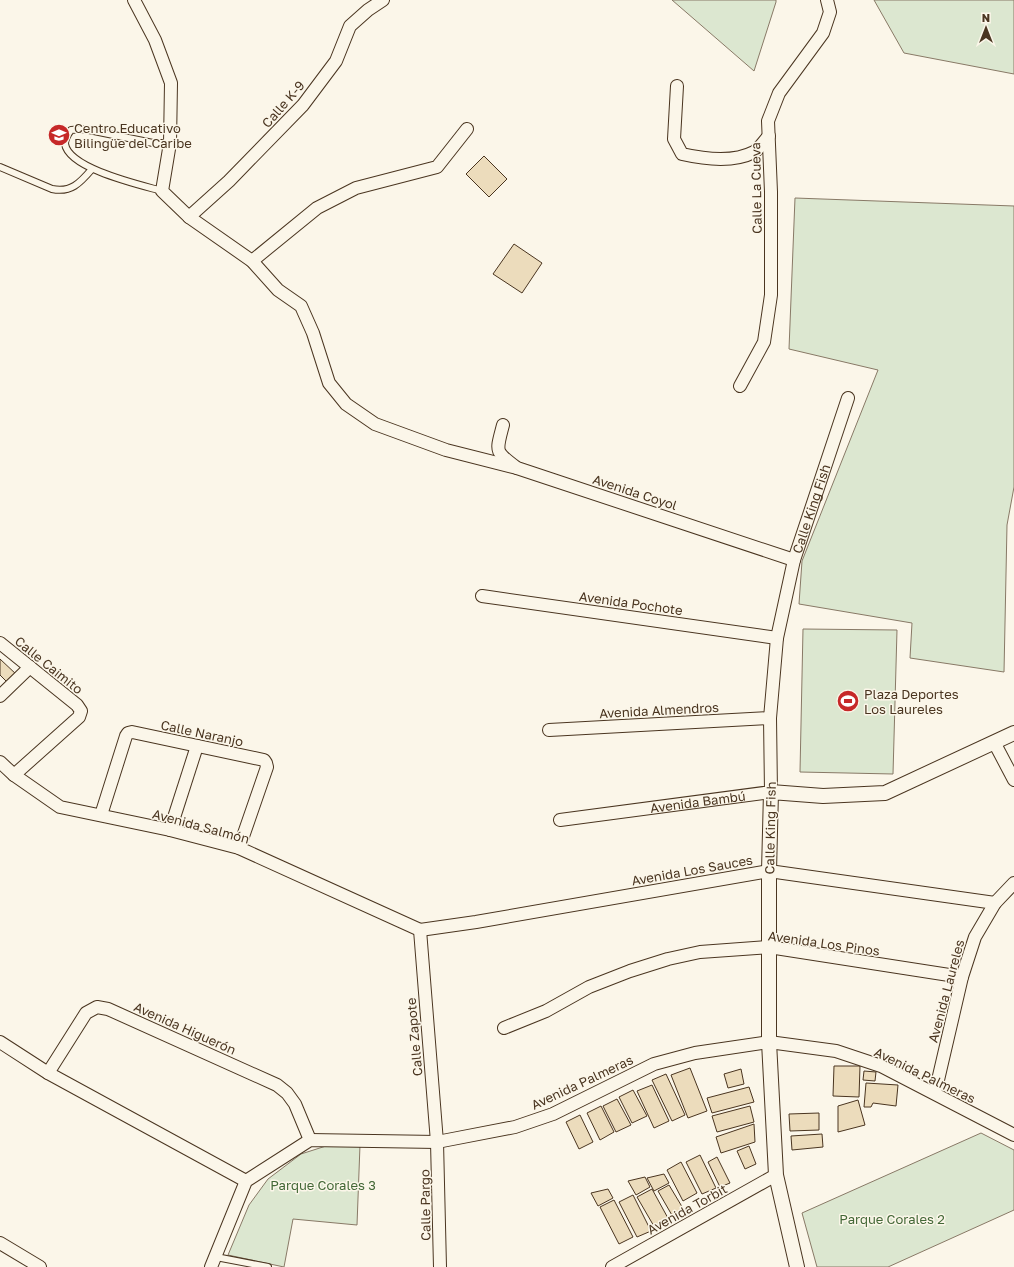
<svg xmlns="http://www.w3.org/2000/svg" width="1014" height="1267" font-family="'Golos Text',sans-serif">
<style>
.green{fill:#dce7d0;stroke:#887966}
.building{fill:#ecdcbc;stroke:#4a3520}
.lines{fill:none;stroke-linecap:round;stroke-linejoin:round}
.service-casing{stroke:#4a3520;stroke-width:8}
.minor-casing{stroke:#4a3520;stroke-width:14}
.tertiary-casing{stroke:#4a3520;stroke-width:16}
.service{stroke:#fbf6e9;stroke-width:6}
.minor{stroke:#fbf6e9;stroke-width:12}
.tertiary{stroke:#fbf6e9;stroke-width:14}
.labels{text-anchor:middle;stroke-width:3;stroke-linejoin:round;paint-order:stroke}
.street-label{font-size:13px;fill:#4a3520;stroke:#fbf6e9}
.poi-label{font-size:13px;fill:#4a3520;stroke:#fbf6e9;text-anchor:start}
.park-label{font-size:13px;fill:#436837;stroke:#fbf6e9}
</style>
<rect width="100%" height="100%" fill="#fbf6e9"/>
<g class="green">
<path d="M 672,0 L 776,0 L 776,2 L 754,71 Z"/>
<path d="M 874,0 L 1014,0 L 1014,74 L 904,53 Z"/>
<path d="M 795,198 L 1014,206 L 1014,487 L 1007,525 L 1004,672 L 910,658 L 912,623 L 799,604 L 802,561 L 878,370 L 789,349 Z"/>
<path d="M 803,629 L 897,630 L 893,774 L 800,772 Z"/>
<path d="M 981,1133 L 1014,1150 L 1014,1210 L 888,1267 L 817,1267 L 802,1213 Z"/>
<path d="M 360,1145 L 357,1225 L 293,1219 L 284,1267 L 228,1255 L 249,1205 L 268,1179 L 301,1154 L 326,1146 Z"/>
</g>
<g class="building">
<path d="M 484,156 L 507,179 L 489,197 L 466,174 Z"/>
<path d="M 514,244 L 542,263 L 522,293 L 493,274 Z"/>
<path d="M 0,659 L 17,675 L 9,684 L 0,675 Z"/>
<path d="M 834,1066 L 860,1066 L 859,1097 L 833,1096 Z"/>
<path d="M 690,1068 L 707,1111 L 688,1118 L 671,1075 Z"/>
<path d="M 741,1069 L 744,1084 L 728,1088 L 724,1074 Z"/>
<path d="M 864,1071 L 876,1072 L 875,1081 L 863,1080 Z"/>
<path d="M 666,1074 L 685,1115 L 672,1121 L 652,1080 Z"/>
<path d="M 866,1083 L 898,1085 L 896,1106 L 873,1103 L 871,1107 L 864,1107 Z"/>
<path d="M 652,1085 L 669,1121 L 654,1128 L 637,1091 Z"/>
<path d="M 749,1087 L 754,1102 L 712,1113 L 707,1098 Z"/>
<path d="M 633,1090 L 647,1116 L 632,1123 L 619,1097 Z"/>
<path d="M 617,1099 L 631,1125 L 616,1132 L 603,1106 Z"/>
<path d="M 858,1100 L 865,1125 L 838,1132 L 838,1106 Z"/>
<path d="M 601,1106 L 614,1132 L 600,1140 L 587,1113 Z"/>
<path d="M 750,1106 L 754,1122 L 717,1132 L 712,1116 Z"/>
<path d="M 819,1113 L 819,1130 L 790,1131 L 789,1114 Z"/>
<path d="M 580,1115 L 593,1142 L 579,1149 L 566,1122 Z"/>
<path d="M 754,1124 L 755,1142 L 721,1153 L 716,1137 Z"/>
<path d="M 822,1134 L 823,1147 L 792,1150 L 791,1136 Z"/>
<path d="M 749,1146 L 756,1164 L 745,1169 L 737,1151 Z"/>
<path d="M 700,1155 L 716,1188 L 702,1194 L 686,1162 Z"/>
<path d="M 717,1157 L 730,1183 L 720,1187 L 708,1162 Z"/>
<path d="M 681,1162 L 697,1193 L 683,1201 L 667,1170 Z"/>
<path d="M 664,1174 L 669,1183 L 654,1191 L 647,1178 Z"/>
<path d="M 645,1177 L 650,1187 L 636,1195 L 628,1181 Z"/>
<path d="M 669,1185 L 684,1210 L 673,1217 L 658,1191 Z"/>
<path d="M 608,1189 L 613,1198 L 598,1206 L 591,1193 Z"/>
<path d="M 652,1189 L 669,1220 L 655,1228 L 637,1197 Z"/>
<path d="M 633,1195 L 651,1231 L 637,1237 L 619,1202 Z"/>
<path d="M 614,1200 L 633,1237 L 619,1244 L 600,1207 Z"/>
</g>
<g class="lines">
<g class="service-casing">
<g id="service">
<path d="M 0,167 L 52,189 C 71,193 80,183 92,169"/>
<path d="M 162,191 C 141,185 69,169 65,144 C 65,139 68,134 71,130 L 84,129 L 153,143 L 170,143"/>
<path d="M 216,1257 L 268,1267"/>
</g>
</g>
<g class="minor-casing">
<g id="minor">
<path d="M 134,0 L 155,40 L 171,83 L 170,143 L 162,191 L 189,217 L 252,261 L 278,290 L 301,306 L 313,333 L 329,383 L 346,404 L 375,424 L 446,450 L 517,468"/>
<path d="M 677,86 L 674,139 L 682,154 C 704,159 733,163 754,152 C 759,149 764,141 769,136"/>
<path d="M 189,217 L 229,181 L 303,105 L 336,61 L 350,26 L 368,10 L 383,0"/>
<path d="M 252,261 L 317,208 L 356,188 L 437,167 L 467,129"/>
<path d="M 740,386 L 764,342 L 771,295 L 771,192 L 768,121 L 779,93 L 823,33 L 830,12 L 827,0"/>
<path d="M 503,425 C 496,452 494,451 517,468 L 794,560"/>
<path d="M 482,596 L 777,638"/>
<path d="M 0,643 L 77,705 L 81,711 L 79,717 L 14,775"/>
<path d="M 0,696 L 30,667"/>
<path d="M 549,730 L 770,718"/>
<path d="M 994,742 L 1014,780"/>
<path d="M 0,762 L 14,775 L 60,807 L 170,830 L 239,848 L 420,930"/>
<path d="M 101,815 L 126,736 L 128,733 L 132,732 L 264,760 L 266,763 L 267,767 L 239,848"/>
<path id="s1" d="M 560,820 L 771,792 L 770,718 L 777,638 L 794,560 L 848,398"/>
<path d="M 170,830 L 197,746"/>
<path d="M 420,930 L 476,922 L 769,871 L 995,903"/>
<path d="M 420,930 L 437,1142 L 440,1267"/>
<path d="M 504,1028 L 546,1011 L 589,987 L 630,971 L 668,959 L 700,952 L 769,947 L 962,977"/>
<path d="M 0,1042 L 48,1073 L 246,1181"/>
<path d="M 48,1073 L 86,1013 L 97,1007 L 108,1009 L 277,1085 L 287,1093 L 295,1104 L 310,1140"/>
<path d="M 935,1093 L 962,977 L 975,937 L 995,903 L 1014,883"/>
<path d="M 0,1243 L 40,1267"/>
<path d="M 211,1267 L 246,1181 L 310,1140 L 437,1142 L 515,1127 L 553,1114 L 654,1064 L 695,1053 L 769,1042 L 836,1051 L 881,1066 L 1014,1135"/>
<path d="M 612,1267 L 776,1175"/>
</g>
</g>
<g class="tertiary-casing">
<path id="tertiary" d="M 797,1267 L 776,1175 L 769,1042 L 769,871 L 771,792 L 823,796 L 885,793 L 1014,733"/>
</g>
<use href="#service" class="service"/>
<use href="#minor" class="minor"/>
<use href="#tertiary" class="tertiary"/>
</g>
<defs>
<g id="university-disc" transform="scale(1.15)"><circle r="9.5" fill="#c62828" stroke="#fbf6e9"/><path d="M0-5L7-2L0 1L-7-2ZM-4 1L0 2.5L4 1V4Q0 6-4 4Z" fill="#fff"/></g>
<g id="stadium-disc" transform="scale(1.15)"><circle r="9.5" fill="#c62828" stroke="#fbf6e9"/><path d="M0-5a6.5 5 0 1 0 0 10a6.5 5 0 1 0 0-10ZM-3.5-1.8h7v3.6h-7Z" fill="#fff"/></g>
</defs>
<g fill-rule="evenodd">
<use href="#university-disc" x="59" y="135"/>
<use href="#stadium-disc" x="848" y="701"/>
</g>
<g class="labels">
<g class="street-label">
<text transform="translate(283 104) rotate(-49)" y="5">Calle K-9</text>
<text transform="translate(756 188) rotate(-91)" y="5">Calle La Cueva</text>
<text transform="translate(635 492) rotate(18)" y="5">Avenida Coyol</text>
<text dy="5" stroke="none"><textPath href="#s1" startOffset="501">Calle King Fish</textPath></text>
<text transform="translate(631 603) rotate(8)" y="5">Avenida Pochote</text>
<text transform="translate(49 665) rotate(39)" y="5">Calle Caimito</text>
<text transform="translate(659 710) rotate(-3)" y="5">Avenida Almendros</text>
<text transform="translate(202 733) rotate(12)" y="5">Calle Naranjo</text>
<text dy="5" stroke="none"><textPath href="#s1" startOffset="139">Avenida Bambú</textPath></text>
<text transform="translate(201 826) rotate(15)" y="5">Avenida Salmón</text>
<text transform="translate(770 828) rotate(-89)" y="5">Calle King Fish</text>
<text transform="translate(692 870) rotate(-10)" y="5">Avenida Los Sauces</text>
<text transform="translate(824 943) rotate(8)" y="5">Avenida Los Pinos</text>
<text transform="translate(946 991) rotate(-75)" y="5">Avenida Laureles</text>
<text transform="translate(185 1028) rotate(24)" y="5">Avenida Higuerón</text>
<text transform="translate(414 1037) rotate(-95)" y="5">Calle Zapote</text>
<text transform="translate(925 1075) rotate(26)" y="5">Avenida Palmeras</text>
<text transform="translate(582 1082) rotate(-25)" y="5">Avenida Palmeras</text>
<text transform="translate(425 1205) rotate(-91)" y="5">Calle Pargo</text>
<text transform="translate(687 1209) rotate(-29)" y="5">Avenida Torbit</text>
</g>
<g class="poi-label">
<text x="74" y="133">Centro Educativo<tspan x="74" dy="15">Bilingüe del Caribe</tspan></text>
<text x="864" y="699">Plaza Deportes<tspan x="864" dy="15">Los Laureles</tspan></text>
</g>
<g class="park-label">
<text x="323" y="1190">Parque Corales 3</text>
<text x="892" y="1224">Parque Corales 2</text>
</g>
</g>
<g transform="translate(986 28)" stroke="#fbf6e9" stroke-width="3" paint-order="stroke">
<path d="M0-3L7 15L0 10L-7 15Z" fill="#4a3520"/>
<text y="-6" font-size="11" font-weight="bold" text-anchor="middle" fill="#4a3520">N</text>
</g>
</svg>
